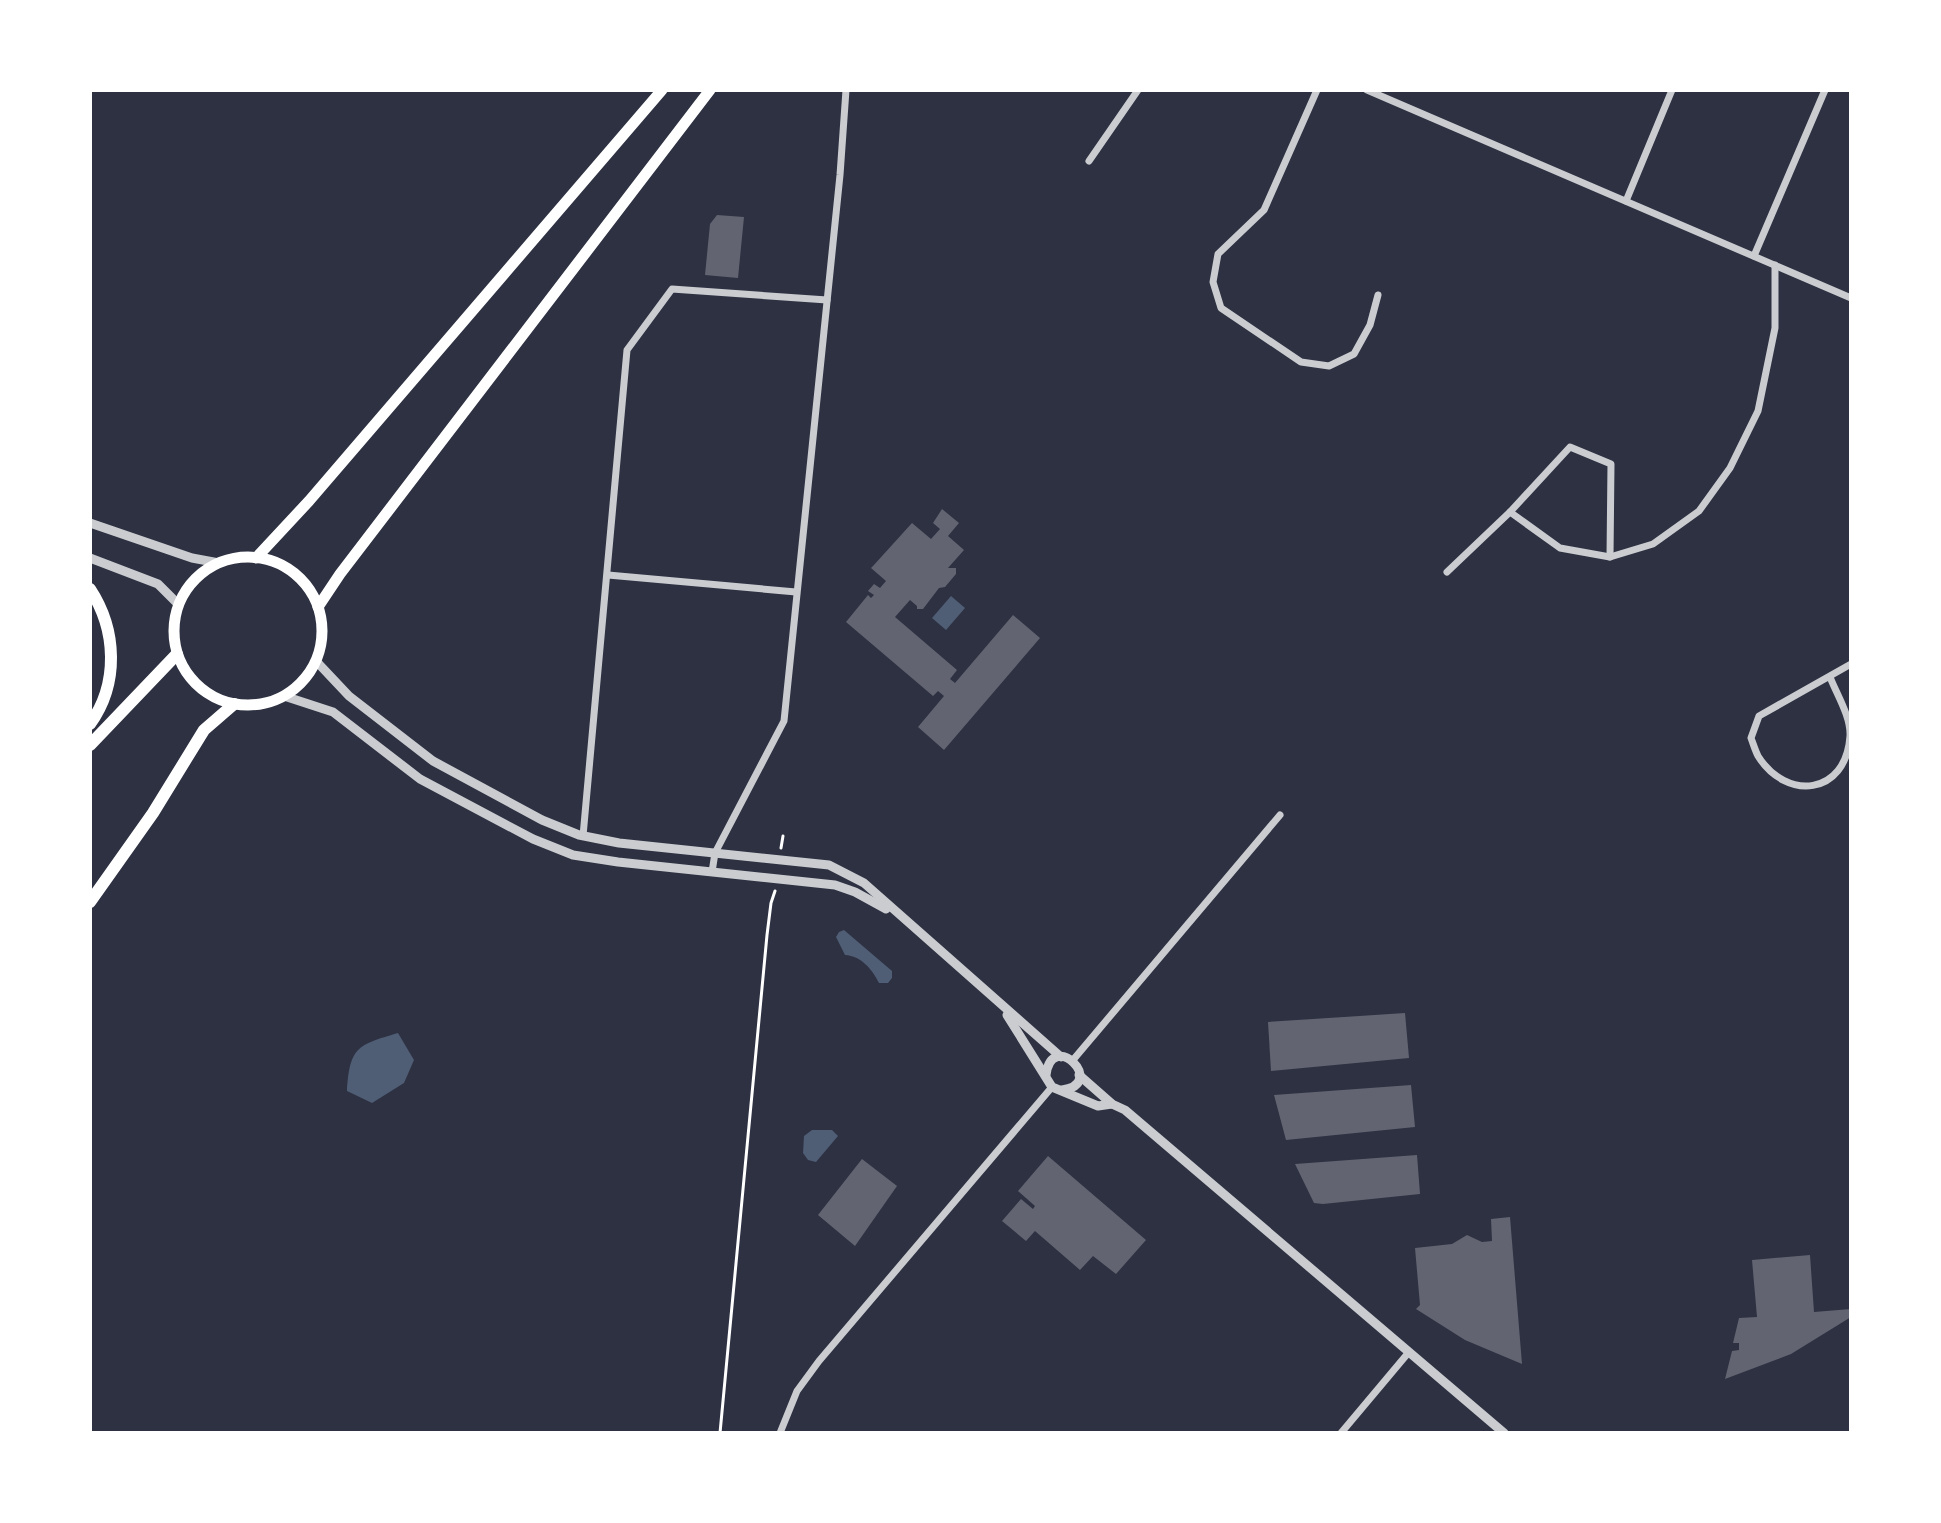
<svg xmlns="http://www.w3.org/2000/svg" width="1941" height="1523" font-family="Manrope,sans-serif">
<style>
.water{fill:#4f5d75}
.building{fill:#626471}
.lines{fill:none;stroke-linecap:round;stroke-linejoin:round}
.path{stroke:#fff;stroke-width:3}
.minor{stroke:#caccd0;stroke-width:7}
.tertiary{stroke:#caccd0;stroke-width:9}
.secondary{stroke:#fff;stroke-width:11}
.trunk{stroke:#fff;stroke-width:12}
</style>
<rect width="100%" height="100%" fill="#2d3142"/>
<g class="water">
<path d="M 951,596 L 965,608 L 946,630 L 932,618 Z"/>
<path d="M 844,930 L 892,971 L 892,978 L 888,983 L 879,983 C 872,969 861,956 845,955 L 836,937 L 839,932 Z"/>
<path d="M 398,1033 L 414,1060 L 404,1083 L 372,1103 L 347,1091 C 350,1047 357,1045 398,1033 Z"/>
<path d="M 812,1130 L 832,1130 L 838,1136 L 816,1162 L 808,1160 L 803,1153 L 804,1136 Z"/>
</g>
<g class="building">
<path d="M 717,215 L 744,217 L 738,278 L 705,275 L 710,224 Z"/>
<path d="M 942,509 L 959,523 L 948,536 L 964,550 L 948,568 L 956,568 L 956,574 L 945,587 L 939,588 L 923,609 L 917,609 L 917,606 L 910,600 L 895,617 L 957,670 L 950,679 L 955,683 L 1013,615 L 1040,638 L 944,750 L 918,727 L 944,696 L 938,691 L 933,696 L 846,622 L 868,595 L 871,598 L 874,595 L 868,591 L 874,584 L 880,588 L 886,581 L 871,568 L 873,566 L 912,523 L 931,539 L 940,529 L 933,523 Z"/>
<path d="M 1405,1013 L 1409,1058 L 1271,1071 L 1268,1022 Z"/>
<path d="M 1411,1085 L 1415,1127 L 1286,1140 L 1274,1095 Z"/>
<path d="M 1417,1155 L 1420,1194 L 1323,1204 L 1314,1203 L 1295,1164 Z"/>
<path d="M 1048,1156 L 1146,1240 L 1116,1274 L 1093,1256 L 1080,1270 L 1035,1231 L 1026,1241 L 1002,1221 L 1021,1199 L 1033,1209 L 1035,1206 L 1018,1191 Z"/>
<path d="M 862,1159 L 897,1186 L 855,1246 L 818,1215 Z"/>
<path d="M 1510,1217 L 1522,1364 L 1465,1340 L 1416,1309 L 1420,1305 L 1415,1248 L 1452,1244 L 1467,1235 L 1482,1242 L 1492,1241 L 1491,1219 Z"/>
<path d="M 1810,1255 L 1814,1312 L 1851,1309 L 1851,1317 L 1791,1354 L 1725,1379 L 1732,1351 L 1739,1350 L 1739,1343 L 1733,1343 L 1739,1318 L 1757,1317 L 1752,1260 Z"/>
</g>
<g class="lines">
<g class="path">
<path d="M 781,848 L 783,836"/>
<path d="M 720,1433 L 767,935 L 771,903 L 775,891"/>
</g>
<g class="minor">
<path d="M 1317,90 L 1264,210 L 1218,254 L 1213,282 L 1221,308 L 1301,362 L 1329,366 L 1354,354 L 1370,325 L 1378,295"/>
<path d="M 1367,90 L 1851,298"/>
<path d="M 1089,161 L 1138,90"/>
<path d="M 1626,201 L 1672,90"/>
<path d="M 1754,256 L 1825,90"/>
<path d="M 1510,512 L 1560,548 L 1610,557 L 1653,544 L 1699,511 L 1730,468 L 1758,411 L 1775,328 L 1775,265"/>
<path d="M 1447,572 L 1510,512 L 1570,447 L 1611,464 L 1610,557"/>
<path d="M 608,575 L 796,592"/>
<path d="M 1830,677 C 1837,695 1851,717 1850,736 C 1846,796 1786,801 1758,756 C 1755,750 1753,743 1751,738 L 1759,716 L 1851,664"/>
<path d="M 583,836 L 627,350 L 672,289 L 827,300"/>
<path d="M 712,872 L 715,853 L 784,721 L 840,175 L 846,90"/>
<path d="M 1073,1060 L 1280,815"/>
<path d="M 780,1433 L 797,1391 L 819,1361 L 1052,1087"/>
<path d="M 1341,1433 L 1409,1352"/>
</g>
<g class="tertiary">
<path d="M 90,523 L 192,558 L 219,563"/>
<path d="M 90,558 L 158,584 L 178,604"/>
<path d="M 316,661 L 349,696 L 433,761 L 542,820 L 579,835 L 619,843 L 829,865 L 864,883 L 1061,1057"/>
<path d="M 284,696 L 333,712 L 420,779 L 533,839 L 573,855 L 618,862 L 835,885 L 855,892 L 886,909"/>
<path d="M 1007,1015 L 1052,1087 L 1098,1106 L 1112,1104"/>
<path d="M 1046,1075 C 1052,1028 1108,1084 1062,1090"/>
<path d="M 1079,1075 L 1112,1104 L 1125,1110 L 1504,1433"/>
</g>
<g class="secondary">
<circle cx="248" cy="631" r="74"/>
<path d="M 256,558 L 309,501 L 662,90"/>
<path d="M 318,607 L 340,574 L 710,90"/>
</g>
<g class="trunk">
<path d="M 90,589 C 117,630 119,684 90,724"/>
<path d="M 90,745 L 177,654"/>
<path d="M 90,902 L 153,813 L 204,730 L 234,704"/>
</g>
</g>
<rect width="1941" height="1523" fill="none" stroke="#ffffff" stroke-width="184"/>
</svg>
